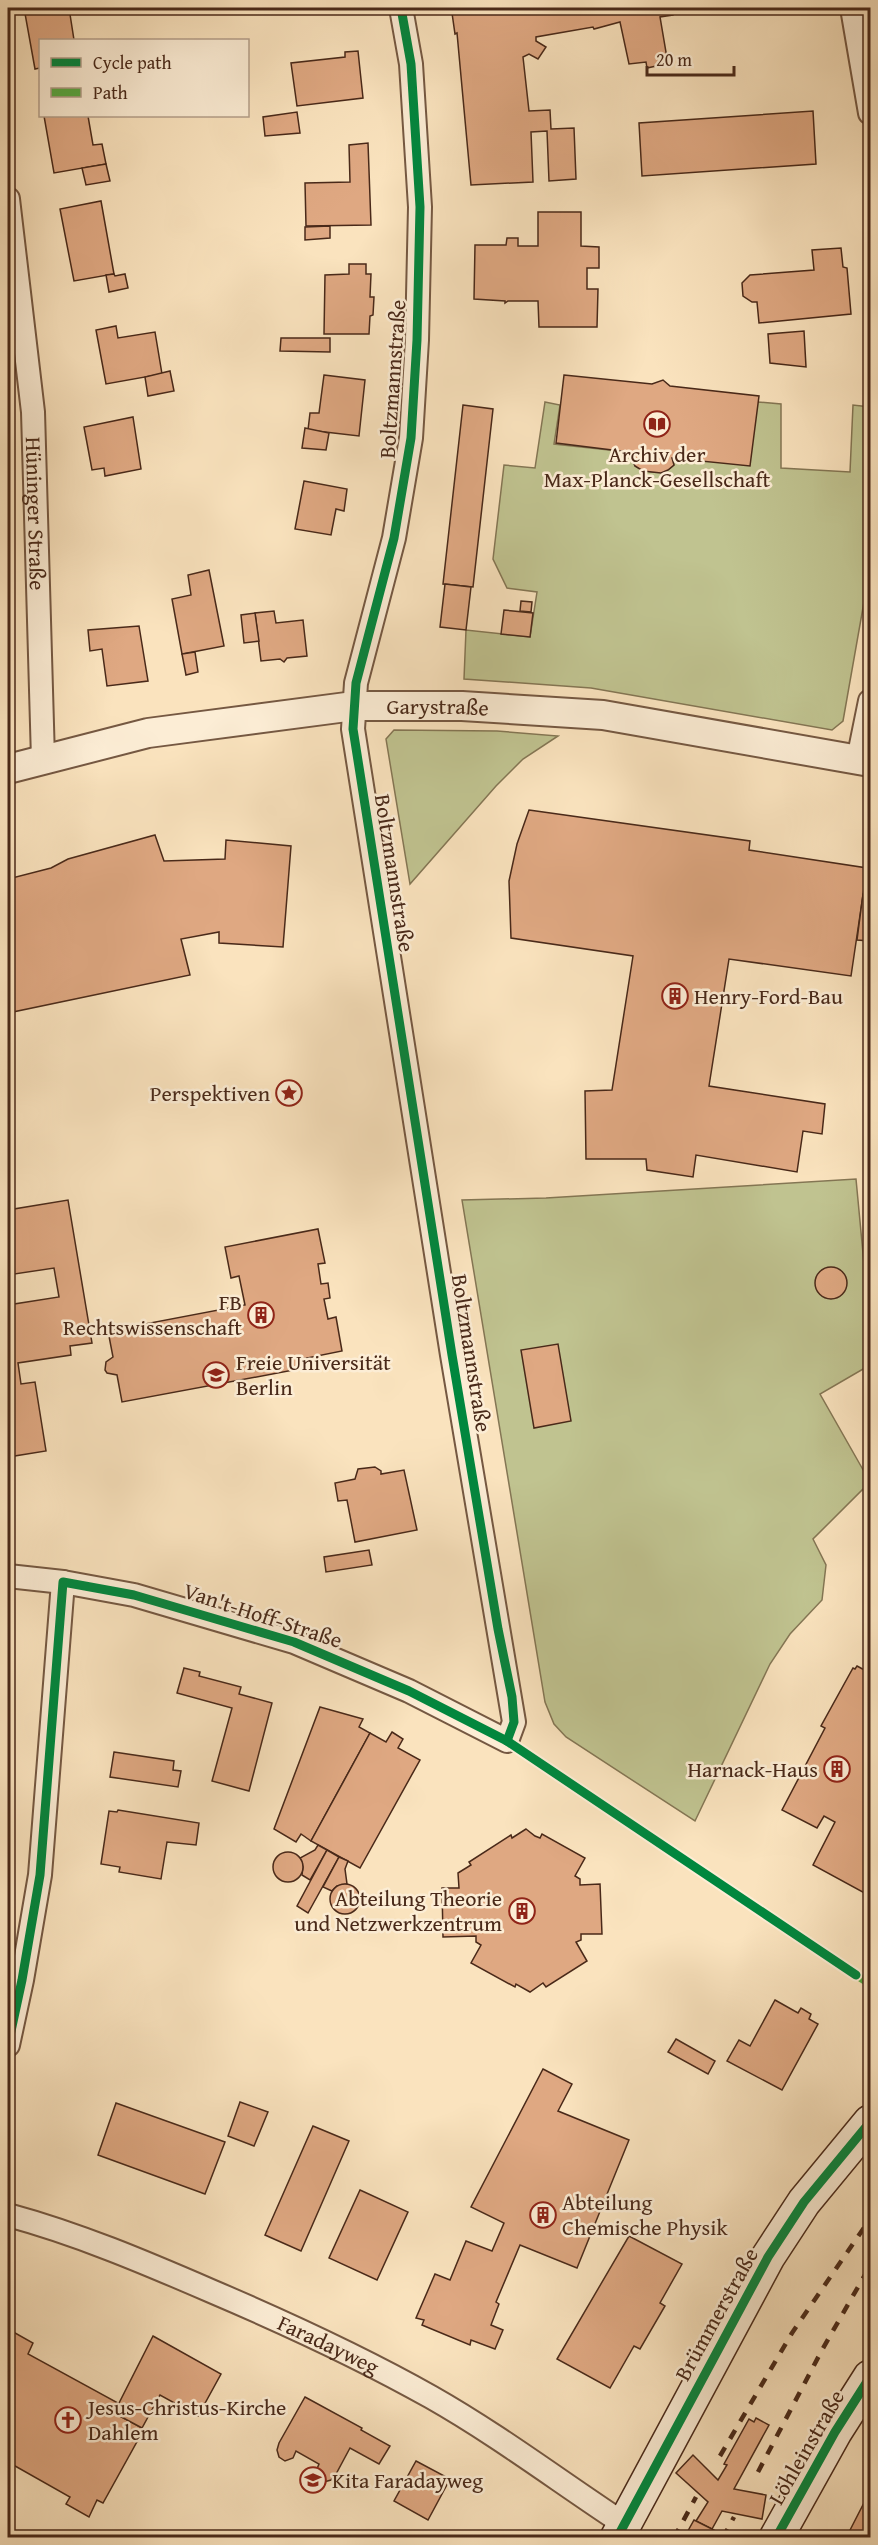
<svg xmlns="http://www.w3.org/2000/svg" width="878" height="2545" font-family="'Gentium Book Plus',serif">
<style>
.green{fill:#c0c390;stroke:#847654;stroke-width:1.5}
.building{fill:#dfa882;stroke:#492919;stroke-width:1.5}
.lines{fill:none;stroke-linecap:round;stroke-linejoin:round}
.minor-casing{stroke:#755842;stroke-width:26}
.tertiary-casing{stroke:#755842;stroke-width:32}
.secondary-casing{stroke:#492919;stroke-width:36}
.minor{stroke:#fcedd5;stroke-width:22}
.tertiary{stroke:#fcedd5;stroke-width:28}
.secondary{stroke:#fcedd5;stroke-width:33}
.rail{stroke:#492919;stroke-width:4.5;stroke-dasharray:10 10;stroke-linecap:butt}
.quiet{stroke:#56ab42;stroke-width:8;stroke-dasharray:15 8;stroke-linecap:butt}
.cycleway-casing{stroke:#fcedd5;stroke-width:13}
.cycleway{stroke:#00873e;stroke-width:9}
.labels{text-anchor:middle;stroke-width:5;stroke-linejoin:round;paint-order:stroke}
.street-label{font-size:22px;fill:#492919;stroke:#fcedd5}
.poi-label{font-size:22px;fill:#492919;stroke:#fcedd5;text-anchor:start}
</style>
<rect width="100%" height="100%" fill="#fae3be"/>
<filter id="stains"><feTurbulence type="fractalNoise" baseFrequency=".00333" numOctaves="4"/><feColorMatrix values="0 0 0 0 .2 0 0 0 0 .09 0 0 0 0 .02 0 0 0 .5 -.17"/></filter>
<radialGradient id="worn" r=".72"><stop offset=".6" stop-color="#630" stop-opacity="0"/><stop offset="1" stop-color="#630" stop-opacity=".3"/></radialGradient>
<g class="green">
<path d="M 545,402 L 560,405 L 554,444 L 637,453 L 632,459 L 635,466 C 647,473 663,476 674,465 L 672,458 L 758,402 L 781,404 L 781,468 L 850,472 L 853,405 L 870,407 L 870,537 L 867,585 L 843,721 L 832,730 L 591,688 L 464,679 L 466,630 L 530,637 L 537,592 L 507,588 L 493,559 L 504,465 L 535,468 Z"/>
<path d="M 394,730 L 497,731 L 558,736 L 523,759 L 496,786 L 410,884 L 386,739 Z"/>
<path d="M 856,1179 L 864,1264 L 870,1295 L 870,1365 L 820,1394 L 870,1482 L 813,1539 L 826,1565 L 822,1600 L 790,1634 L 770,1664 L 695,1821 L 566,1737 L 554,1724 L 545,1702 L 462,1200 L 546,1198 Z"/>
</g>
<g class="building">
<path d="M 24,8 L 69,8 L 74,40 L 40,40 L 40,68 L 35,69 Z"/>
<path d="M 454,8 L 681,8 L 673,15 L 660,17 L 667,58 L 660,59 L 661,65 L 647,68 L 646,62 L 629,64 L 620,22 L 594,29 L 593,27 L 536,37 L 536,41 L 546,47 L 538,59 L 529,54 L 523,57 L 529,111 L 550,110 L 551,129 L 574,128 L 576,179 L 549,181 L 547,131 L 531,132 L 533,182 L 471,185 L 457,33 L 455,34 L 452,13 L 455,12 Z"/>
<path d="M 685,8 L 713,8 L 702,11 Z"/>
<path d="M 358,51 L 363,98 L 297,106 L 291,63 L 345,57 L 345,52 Z"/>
<path d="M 813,111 L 816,164 L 642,176 L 639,123 Z"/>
<path d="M 297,112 L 300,133 L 265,136 L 263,117 Z"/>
<path d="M 44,116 L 88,116 L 93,145 L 102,144 L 106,164 L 54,173 Z"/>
<path d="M 368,143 L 371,225 L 306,226 L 305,183 L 350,182 L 349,145 Z"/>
<path d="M 106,164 L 110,181 L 86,185 L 82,168 Z"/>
<path d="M 101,201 L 114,274 L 74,281 L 60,209 Z"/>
<path d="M 538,212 L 581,212 L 581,246 L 599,247 L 599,268 L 587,268 L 587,289 L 598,289 L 597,327 L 539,327 L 538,301 L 508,301 L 505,303 L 505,301 L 474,299 L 475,245 L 506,245 L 507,238 L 518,238 L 518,246 L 538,246 Z"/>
<path d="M 330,226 L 330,238 L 305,240 L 305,227 Z"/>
<path d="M 841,248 L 843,267 L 847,268 L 851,314 L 759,323 L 757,302 L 752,302 L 743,296 L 742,283 L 750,275 L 814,270 L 812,250 Z"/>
<path d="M 349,264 L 366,264 L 366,274 L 371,274 L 370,297 L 374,297 L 373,315 L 370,316 L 369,334 L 324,334 L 325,275 L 349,274 Z"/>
<path d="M 114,274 L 115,276 L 125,274 L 128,288 L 109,292 L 106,275 Z"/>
<path d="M 116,326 L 118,338 L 155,332 L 162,374 L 106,384 L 96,330 Z"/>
<path d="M 804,331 L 806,367 L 770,363 L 768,334 Z"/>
<path d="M 281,338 L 330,338 L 330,352 L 280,351 Z"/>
<path d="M 170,371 L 174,391 L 148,396 L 145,377 Z"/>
<path d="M 324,375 L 365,380 L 359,436 L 308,430 L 310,413 L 319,413 Z"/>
<path d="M 564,375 L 652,384 L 663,380 L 670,386 L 759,396 L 750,466 L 672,458 L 674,465 L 668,470 L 661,473 L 643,471 L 635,466 L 632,459 L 637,453 L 556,443 Z"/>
<path d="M 463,405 L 493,409 L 473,587 L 443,584 Z"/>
<path d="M 133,417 L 141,469 L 105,476 L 104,468 L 92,470 L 84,427 Z"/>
<path d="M 305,428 L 329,433 L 326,450 L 302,448 Z"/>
<path d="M 304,481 L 347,489 L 344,511 L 336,509 L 331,535 L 295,529 Z"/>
<path d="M 209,570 L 224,646 L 182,654 L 172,599 L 191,595 L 188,575 Z"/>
<path d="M 445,584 L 471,587 L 466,630 L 440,627 Z"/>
<path d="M 521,601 L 532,602 L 531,612 L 520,611 Z"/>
<path d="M 504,610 L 533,613 L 530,637 L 501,634 Z"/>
<path d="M 274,611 L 276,623 L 303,620 L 307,656 L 287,658 L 284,662 L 280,659 L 261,661 L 255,613 Z"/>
<path d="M 255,613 L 259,641 L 244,643 L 241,615 Z"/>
<path d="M 139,626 L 148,681 L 107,686 L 102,649 L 90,651 L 88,630 Z"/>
<path d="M 195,652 L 198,672 L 186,675 L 182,654 Z"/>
<path d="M 529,810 L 750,841 L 749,850 L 867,868 L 851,976 L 729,959 L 709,1086 L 825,1104 L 822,1134 L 803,1131 L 797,1172 L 696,1155 L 693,1177 L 647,1170 L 646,1159 L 586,1159 L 585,1091 L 612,1090 L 633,956 L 511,938 L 509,881 L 517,844 Z"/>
<path d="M 155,835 L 164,861 L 225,859 L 226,840 L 291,846 L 283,947 L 219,943 L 219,932 L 181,939 L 190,975 L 8,1013 L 8,879 L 51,868 L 68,859 Z"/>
<path d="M 863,894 L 870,895 L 870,941 L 857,940 Z"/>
<path d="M 68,1200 L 92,1343 L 70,1346 L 71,1355 L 18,1363 L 21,1384 L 35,1382 L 46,1451 L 8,1457 L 8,1305 L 59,1297 L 54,1268 L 8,1275 L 8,1210 Z"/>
<path d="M 318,1229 L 325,1263 L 318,1264 L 321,1284 L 328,1283 L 330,1298 L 324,1299 L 328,1319 L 336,1317 L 342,1351 L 297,1360 L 299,1369 L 122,1402 L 117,1375 L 107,1373 L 105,1370 L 106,1362 L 113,1357 L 108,1331 L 245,1305 L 239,1276 L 231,1278 L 225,1247 Z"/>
<circle cx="831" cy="1283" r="16"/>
<path d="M 558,1344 L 571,1421 L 534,1428 L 521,1350 Z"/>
<path d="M 375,1467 L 381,1471 L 381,1474 L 404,1470 L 417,1530 L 355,1542 L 347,1500 L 338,1501 L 335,1483 L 355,1479 L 358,1469 Z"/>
<path d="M 369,1550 L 372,1565 L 326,1572 L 324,1557 Z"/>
<path d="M 857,1666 L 870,1673 L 870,1896 L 813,1865 L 835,1822 L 824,1816 L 817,1828 L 782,1810 L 825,1728 L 821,1726 L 853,1668 L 855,1669 Z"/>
<path d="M 184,1668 L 200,1672 L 199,1676 L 241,1687 L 239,1694 L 272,1703 L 249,1791 L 212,1781 L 232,1708 L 177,1693 Z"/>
<path d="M 320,1707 L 363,1719 L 359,1727 L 370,1733 L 311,1841 L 301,1834 L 296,1842 L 274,1829 Z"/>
<path d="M 392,1732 L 403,1739 L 398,1748 L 420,1760 L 360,1868 L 311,1841 L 370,1733 L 386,1742 Z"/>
<path d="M 114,1752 L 174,1761 L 173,1770 L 181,1771 L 178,1787 L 110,1777 Z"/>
<path d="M 118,1810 L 199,1823 L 196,1845 L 167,1842 L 161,1879 L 119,1872 L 120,1867 L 101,1864 L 109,1811 L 117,1812 Z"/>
<path d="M 526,1829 L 535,1836 L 540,1838 L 542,1834 L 585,1858 L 575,1876 L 580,1879 L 580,1885 L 600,1884 L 602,1934 L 581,1934 L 581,1940 L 576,1942 L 587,1961 L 546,1987 L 543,1983 L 530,1992 L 516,1984 L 515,1987 L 471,1963 L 481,1945 L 476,1942 L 476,1936 L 443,1937 L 442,1888 L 459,1888 L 458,1873 L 471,1865 L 469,1862 L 511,1835 L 512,1838 Z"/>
<path d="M 318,1845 L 327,1850 L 310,1880 L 302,1875 L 303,1867 L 300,1858 L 315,1850 Z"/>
<path d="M 327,1850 L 339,1857 L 308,1913 L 297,1906 Z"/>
<circle cx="288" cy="1867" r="15"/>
<path d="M 339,1857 L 348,1861 L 345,1869 L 347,1884 L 337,1886 L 332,1891 L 323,1887 Z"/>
<circle cx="345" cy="1899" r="15"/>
<path d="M 775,2000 L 798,2013 L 801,2008 L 811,2014 L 809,2019 L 818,2024 L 782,2090 L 727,2061 L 739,2040 L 750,2046 Z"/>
<path d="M 676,2039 L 715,2061 L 708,2074 L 668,2052 Z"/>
<path d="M 543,2069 L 572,2084 L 558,2111 L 629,2140 L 577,2268 L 520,2245 L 496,2302 L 499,2304 L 491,2325 L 503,2330 L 495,2349 L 471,2340 L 470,2345 L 422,2325 L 424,2320 L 416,2318 L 435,2274 L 450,2280 L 466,2241 L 492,2251 L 504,2223 L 471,2207 Z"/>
<path d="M 240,2102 L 268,2112 L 254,2146 L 228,2136 Z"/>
<path d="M 116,2103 L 225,2142 L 205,2194 L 98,2155 Z"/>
<path d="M 313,2126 L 349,2141 L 301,2251 L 265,2235 Z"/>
<path d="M 360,2190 L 408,2212 L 377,2280 L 329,2258 Z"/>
<path d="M 629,2236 L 682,2264 L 660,2303 L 665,2306 L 640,2349 L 634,2346 L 610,2388 L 557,2359 Z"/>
<path d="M 8,2329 L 33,2343 L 28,2354 L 118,2403 L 114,2413 L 144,2429 L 103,2503 L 97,2500 L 89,2517 L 66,2504 L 70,2497 L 8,2462 Z"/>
<path d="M 153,2336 L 221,2374 L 198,2416 L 160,2395 L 142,2428 L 114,2413 Z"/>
<path d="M 305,2397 L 362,2428 L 361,2430 L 390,2446 L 379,2464 L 350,2448 L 336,2474 L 331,2480 L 324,2482 L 318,2478 L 316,2471 L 319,2464 L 296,2451 L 293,2458 L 285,2461 L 279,2457 L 277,2450 L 279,2443 Z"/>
<path d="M 756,2418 L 769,2425 L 734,2489 L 766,2495 L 762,2519 L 722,2511 L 712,2529 L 696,2521 L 708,2502 L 676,2473 L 693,2455 L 718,2480 L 727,2465 L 724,2464 L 749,2419 L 754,2422 Z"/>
<path d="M 416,2461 L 450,2479 L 428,2520 L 394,2501 Z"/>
<path d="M 870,2491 L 870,2538 L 846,2538 Z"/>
<path d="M 694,2520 L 716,2531 L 713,2538 L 684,2538 Z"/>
</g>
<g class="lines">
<g class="minor-casing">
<g id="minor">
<path d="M 852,8 L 870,113"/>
<path id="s1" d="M 8,199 L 33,412 L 43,759"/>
<path d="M 858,760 L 870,701"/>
<path d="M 8,1576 L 63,1582 L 134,1595 L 294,1642 L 409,1691 L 507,1741 L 514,1722 L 452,1355 L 353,729 L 356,683 L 394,538 L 411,438 L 417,340 L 420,207 L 411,64 L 401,8"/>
<path d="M 8,2045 L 22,1980 L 40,1875 L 63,1582"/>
<path id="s2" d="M 8,2215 C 78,2234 144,2262 211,2291 C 286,2323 360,2357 431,2397 C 498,2435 560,2482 624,2524"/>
</g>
</g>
<g class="tertiary-casing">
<g id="tertiary">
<path id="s3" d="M 8,769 L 148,733 L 354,706 L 462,706 L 603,715 L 870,762"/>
</g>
</g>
<g class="secondary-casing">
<g id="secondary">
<path d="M 617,2538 L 768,2257 L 804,2202 L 870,2122"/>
<path d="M 776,2538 L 835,2432 L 870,2377"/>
</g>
</g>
<use href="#minor" class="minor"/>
<use href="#tertiary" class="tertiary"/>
<use href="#secondary" class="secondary"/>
<g class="rail">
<path d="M 720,2456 L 792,2333 L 870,2219"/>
<path d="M 758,2472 L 822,2350 L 870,2266"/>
<path d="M 674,2538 L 696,2497"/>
<path d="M 723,2538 L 734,2517"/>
</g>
<path class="quiet" d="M 856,1975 L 870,1984"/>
<g class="cycleway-casing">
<g id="cycleway">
<path d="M 401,8 L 411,64 L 420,207 L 417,340 L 411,438 L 394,538 L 356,683 L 353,729 L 452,1355 L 498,1629 L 512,1697 L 514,1722 L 507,1741"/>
<path d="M 8,2045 L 22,1980 L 40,1875 L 63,1582 L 134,1595 L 294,1642 L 409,1691 L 507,1741 L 856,1975"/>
<path d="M 617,2538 L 768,2257 L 804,2202 L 870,2122"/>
<path d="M 776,2538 L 835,2432 L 870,2377"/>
</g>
</g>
<use href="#cycleway" class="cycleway"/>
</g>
<defs>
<g id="library-ring" transform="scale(1.35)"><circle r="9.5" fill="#fcedd5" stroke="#8f2418" stroke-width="1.5"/><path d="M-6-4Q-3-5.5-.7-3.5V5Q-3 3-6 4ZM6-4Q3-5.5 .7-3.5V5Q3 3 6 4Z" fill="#8f2418"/></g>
<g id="building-ring" transform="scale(1.35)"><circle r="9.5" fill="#fcedd5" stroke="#8f2418" stroke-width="1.5"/><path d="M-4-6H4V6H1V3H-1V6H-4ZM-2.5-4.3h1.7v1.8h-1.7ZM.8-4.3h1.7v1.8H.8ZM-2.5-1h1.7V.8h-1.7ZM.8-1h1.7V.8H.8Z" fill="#8f2418"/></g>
<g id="sight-ring" transform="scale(1.35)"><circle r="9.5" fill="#fcedd5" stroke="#8f2418" stroke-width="1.5"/><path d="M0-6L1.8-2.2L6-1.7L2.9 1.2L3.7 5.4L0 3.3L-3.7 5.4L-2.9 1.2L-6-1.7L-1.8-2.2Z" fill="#8f2418"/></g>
<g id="university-ring" transform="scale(1.35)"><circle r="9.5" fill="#fcedd5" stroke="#8f2418" stroke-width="1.5"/><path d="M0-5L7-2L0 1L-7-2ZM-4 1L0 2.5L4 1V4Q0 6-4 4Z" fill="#8f2418"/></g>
<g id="church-ring" transform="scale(1.35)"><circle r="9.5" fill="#fcedd5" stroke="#8f2418" stroke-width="1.5"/><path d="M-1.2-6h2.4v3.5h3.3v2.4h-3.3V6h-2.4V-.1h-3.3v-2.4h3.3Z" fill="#8f2418"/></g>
<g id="school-ring" transform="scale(1.35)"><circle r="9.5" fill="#fcedd5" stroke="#8f2418" stroke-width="1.5"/><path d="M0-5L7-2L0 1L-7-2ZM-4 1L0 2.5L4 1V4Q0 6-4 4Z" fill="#8f2418"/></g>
</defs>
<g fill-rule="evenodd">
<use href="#library-ring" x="657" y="424"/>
<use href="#building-ring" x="675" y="996"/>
<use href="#sight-ring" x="289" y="1093"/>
<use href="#building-ring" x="261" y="1315"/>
<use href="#university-ring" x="216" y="1375"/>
<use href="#building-ring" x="837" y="1769"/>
<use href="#building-ring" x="522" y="1911"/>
<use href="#building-ring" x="543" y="2215"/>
<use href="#church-ring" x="68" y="2420"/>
<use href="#school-ring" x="313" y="2480"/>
</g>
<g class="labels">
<g class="street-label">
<text transform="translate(392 379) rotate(-86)" y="8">Boltzmannstraße</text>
<text dy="8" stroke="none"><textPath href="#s1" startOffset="316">Hüninger Straße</textPath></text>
<text dy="8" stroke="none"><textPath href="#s3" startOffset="436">Garystraße</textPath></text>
<text transform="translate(395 873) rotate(81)" y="8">Boltzmannstraße</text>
<text transform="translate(472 1353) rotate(81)" y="8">Boltzmannstraße</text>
<text transform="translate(263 1615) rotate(18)" y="8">Van't-Hoff-Straße</text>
<text transform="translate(716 2314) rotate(-61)" y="8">Brümmerstraße</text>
<text dy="8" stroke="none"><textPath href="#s2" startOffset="346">Faradayweg</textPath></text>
<text transform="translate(806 2447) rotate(-60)" y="8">Löhleinstraße</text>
</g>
<g class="poi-label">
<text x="657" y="462" text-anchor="middle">Archiv der<tspan x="657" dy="25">Max-Planck-Gesellschaft</tspan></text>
<text x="694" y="1004">Henry-Ford-Bau</text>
<text x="270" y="1101" text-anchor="end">Perspektiven</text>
<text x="242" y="1310" text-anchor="end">FB<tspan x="242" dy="25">Rechtswissenschaft</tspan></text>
<text x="236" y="1370">Freie Universität<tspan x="236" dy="25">Berlin</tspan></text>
<text x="818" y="1777" text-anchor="end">Harnack-Haus</text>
<text x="502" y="1906" text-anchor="end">Abteilung Theorie<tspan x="502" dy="25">und Netzwerkzentrum</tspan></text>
<text x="562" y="2210">Abteilung<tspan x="562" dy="25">Chemische Physik</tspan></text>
<text x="88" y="2415">Jesus-Christus-Kirche<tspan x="88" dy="25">Dahlem</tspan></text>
<text x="332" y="2488">Kita Faradayweg</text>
</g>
</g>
<rect width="878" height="2545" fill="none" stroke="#fae3be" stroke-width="30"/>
<rect x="9" y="9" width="860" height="2527" fill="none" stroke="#492919" stroke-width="3"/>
<rect x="15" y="15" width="848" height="2515" fill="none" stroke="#492919" stroke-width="1.5"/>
<rect x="39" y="39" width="210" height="78" fill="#fcedd5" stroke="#b49f8a" stroke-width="1.5"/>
<rect x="51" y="58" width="30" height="9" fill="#00873e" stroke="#b49f8a" stroke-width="1.5"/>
<text x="93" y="69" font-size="18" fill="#492919">Cycle path</text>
<rect x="51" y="88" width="30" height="9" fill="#56ab42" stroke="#b49f8a" stroke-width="1.5"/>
<text x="93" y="99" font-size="18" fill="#492919">Path</text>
<path d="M647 66v9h87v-9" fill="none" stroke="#492919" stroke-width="3"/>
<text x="656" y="66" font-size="18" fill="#492919" stroke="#fcedd5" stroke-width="4.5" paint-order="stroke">20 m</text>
<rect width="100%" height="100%" filter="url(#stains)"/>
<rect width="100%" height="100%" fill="url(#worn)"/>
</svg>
